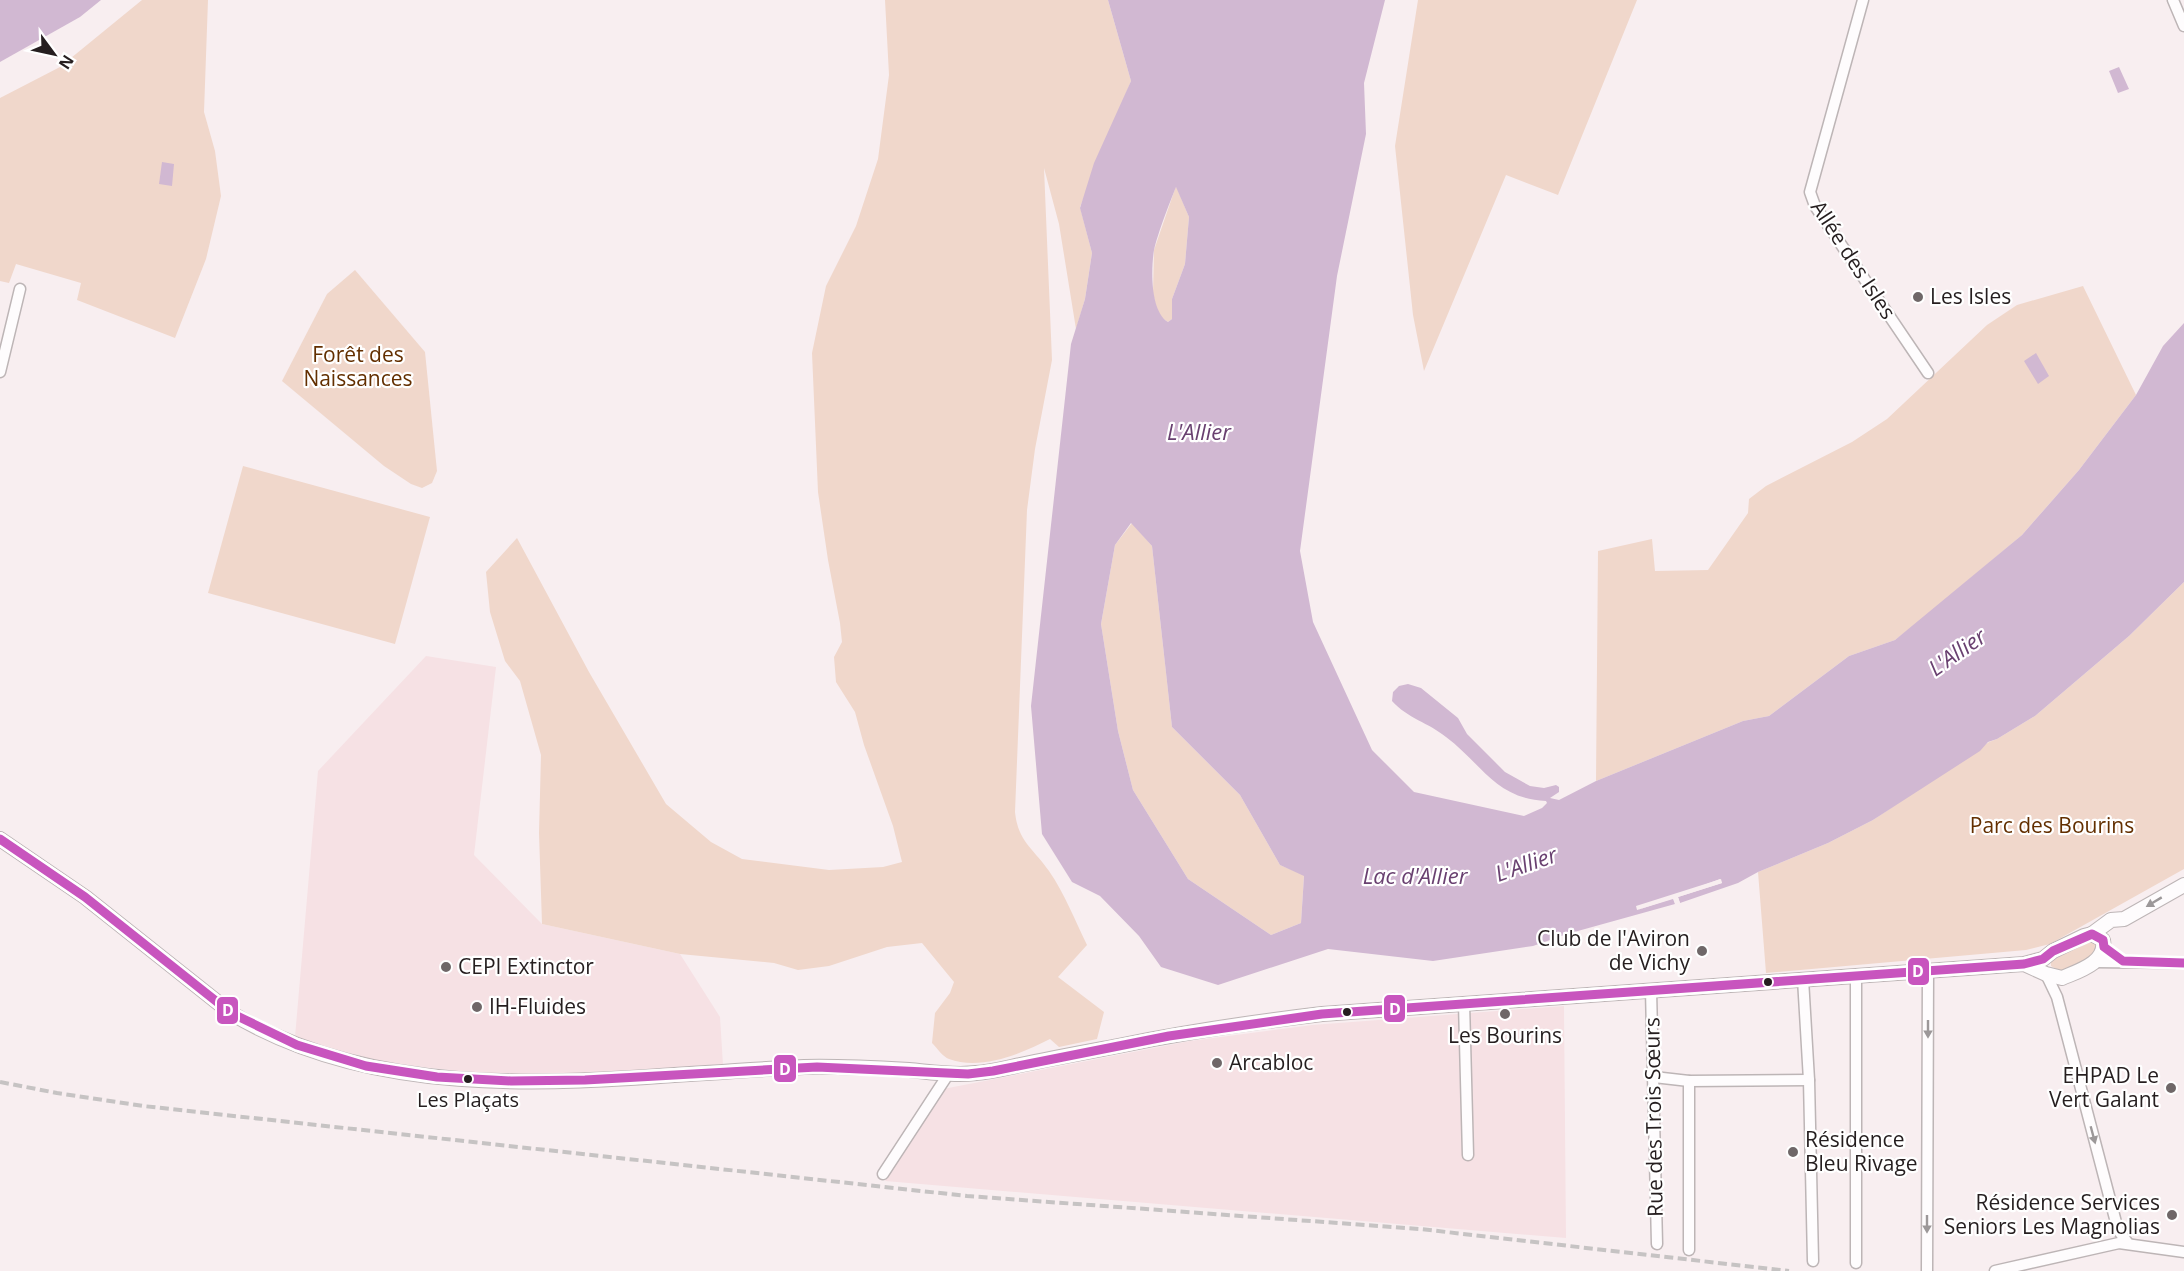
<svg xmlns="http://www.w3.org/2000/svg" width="2184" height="1271" font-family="'Open Sans',sans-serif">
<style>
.built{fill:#f6e1e4}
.green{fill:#f0d7cb}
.water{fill:#d1b8d2;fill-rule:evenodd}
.pier{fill:#f8eef0}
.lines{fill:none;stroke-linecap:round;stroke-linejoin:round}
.street-casing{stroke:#bdb5b6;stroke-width:13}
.secondary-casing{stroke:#bdb5b6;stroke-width:16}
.street{stroke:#fefcfd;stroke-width:10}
.secondary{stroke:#fefcfd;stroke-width:14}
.rail{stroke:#c6c3c3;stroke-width:4;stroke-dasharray:9 4.5;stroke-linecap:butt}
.bus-1-casing{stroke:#fff;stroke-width:14}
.bus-1{stroke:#c855be;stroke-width:9}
.oneway{fill:#9c9899}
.poi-dot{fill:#6f6768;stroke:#fff;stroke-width:2}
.bus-dot{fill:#251e1f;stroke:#fff;stroke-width:2}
.labels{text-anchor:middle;stroke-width:4.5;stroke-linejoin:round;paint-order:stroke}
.bus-label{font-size:20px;fill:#251e1f;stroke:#fff}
.street-label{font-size:21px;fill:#251e1f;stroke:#fff}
.poi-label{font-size:21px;fill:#251e1f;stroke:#fff;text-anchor:start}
.park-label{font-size:21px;fill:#632f00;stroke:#fff}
.water-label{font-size:22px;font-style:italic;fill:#694070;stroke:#fff}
.line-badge{stroke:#fff;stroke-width:2}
.badge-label{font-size:16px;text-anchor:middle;font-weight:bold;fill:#fff}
</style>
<rect width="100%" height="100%" fill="#f8eef0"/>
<g class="built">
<path d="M 426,656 L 496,667 L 474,855 L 542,924 L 680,954 L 720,1017 L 723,1065 L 517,1077 L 375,1062 L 295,1037 L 318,771 Z"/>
<path d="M 1564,1006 L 1566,1238 L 885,1181 L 943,1089 L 1190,1041 L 1312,1025 Z"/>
</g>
<g class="green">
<path d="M 142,0 L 208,0 L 204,112 L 215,151 L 221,196 L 206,259 L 175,338 L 77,300 L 81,283 L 16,264 L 9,283 L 0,281 L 0,98 L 60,67 Z"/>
<path d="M 885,0 L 1108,0 L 1131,81 L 1080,207 L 1092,253 L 1085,299 L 1076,329 L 1059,224 L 1044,168 L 1052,360 L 1035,449 L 1027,510 L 1015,812 C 1018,842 1034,849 1049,871 C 1065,894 1075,921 1087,945 L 1058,977 L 1104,1012 L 1097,1039 L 1059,1047 L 1050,1039 C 1023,1053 981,1071 949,1059 C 943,1057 937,1048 932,1043 L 935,1013 L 950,993 L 954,982 L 922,943 L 887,947 L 829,966 L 798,970 L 774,963 L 680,954 L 542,924 L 539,833 L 541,755 L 520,681 L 505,661 L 490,612 L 486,572 L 517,538 L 589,672 L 666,804 L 711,842 L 742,859 L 829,870 L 883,867 L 902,862 L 893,826 L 864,745 L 855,712 L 836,682 L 834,657 L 842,642 L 840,623 L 828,560 L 818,492 L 812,353 L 826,286 L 856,226 L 878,159 L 889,75 Z"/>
<path d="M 1418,0 L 1637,0 L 1558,195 L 1506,175 L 1424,371 L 1413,315 L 1395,146 Z"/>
<path d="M 1176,186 L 1189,217 L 1185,264 L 1172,299 L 1172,319 L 1168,322 L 1162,318 L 1157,312 L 1153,293 L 1154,250 Z"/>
<path d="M 355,270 L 425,352 L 437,471 L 432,483 L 422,488 L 411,484 L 384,466 L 282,381 L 327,294 Z"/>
<path d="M 2083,286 L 2136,395 L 2079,470 L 2022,535 L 1921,620 L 1895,640 L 1849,656 L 1769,716 L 1743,721 L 1596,781 L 1598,551 L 1652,539 L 1655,571 L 1708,570 L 1748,513 L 1749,499 L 1766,486 L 1852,442 L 1887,419 L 1987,325 L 2017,305 Z"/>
<path d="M 243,466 L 430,517 L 395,644 L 208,593 Z"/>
<path d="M 1132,523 L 1152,546 L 1172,727 L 1240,795 L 1280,865 L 1304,875 L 1301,923 L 1271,935 L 1188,879 L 1133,790 L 1118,731 L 1101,624 L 1115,545 Z"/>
<path d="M 2184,582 L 2184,869 L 2050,944 L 2026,950 L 1766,973 L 1758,872 L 1828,843 L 1873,820 L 1989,742 L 1997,739 L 2035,716 L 2129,636 Z"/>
<path d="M 2091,939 L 2098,944 L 2098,951 L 2081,964 L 2060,971 L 2051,966 L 2051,961 L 2057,955 Z"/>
</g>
<g class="water">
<path d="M 0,0 L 101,0 L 80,17 L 0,62 Z"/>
<path d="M 1108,0 L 1385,0 L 1364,83 L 1366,134 L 1337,276 L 1300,551 L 1313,622 L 1372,750 L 1414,792 L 1524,816 L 1542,808 L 1547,803 L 1546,801 C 1496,799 1482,764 1446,737 C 1429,723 1407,718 1392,701 L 1393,692 L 1399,686 L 1408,684 L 1421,688 L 1458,718 L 1467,734 L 1505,772 L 1530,786 L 1544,788 L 1556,785 L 1559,787 L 1559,792 L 1550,798 L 1559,800 L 1596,781 L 1743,721 L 1769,716 L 1849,656 L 1895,640 L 2022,535 L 2079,470 L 2136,395 L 2163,346 L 2184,323 L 2184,582 L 2129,636 L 2035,716 L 1997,739 L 1988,742 L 1980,751 L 1873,820 L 1828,843 L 1758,872 L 1738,883 L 1680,903 L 1678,897 L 1722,883 L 1720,879 L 1637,910 L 1674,898 L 1675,904 L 1567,934 L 1533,946 L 1433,961 L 1328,949 L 1218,985 L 1161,967 L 1139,936 L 1100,896 L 1072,882 L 1042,834 L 1031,706 L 1071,344 L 1085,299 L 1092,253 L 1080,208 L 1094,163 L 1131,81 ZM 1176,187 L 1189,217 L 1185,264 L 1172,299 L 1172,319 L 1168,322 C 1150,311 1151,269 1154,250 C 1158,233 1169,204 1176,187 ZM 1131,523 L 1152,546 L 1172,727 L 1240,795 L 1280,865 L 1304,876 L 1301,923 L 1271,935 L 1188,879 L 1133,790 L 1118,731 L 1101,624 L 1115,545 Z"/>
<path d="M 2119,67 L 2129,89 L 2118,93 L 2109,71 Z"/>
<path d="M 162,162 L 174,164 L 172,186 L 159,184 Z"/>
<path d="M 2036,353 L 2049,376 L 2038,384 L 2024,361 Z"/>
</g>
<path class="pier" d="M 1721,879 L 1722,883 L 1678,897 L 1680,903 L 1675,904 L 1673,899 L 1637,910 L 1636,906 Z"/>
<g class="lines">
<g class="street-casing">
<g id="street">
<path d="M 1863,0 L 1810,192 L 1815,206 L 1928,373"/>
<path d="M 2173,0 L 2184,26"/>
<path d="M 0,372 L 20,289"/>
<path d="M 2094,962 L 2184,963"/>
<path d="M 2046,974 L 2057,997 L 2118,1230 L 2127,1242"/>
<path d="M 1803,979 L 1809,1080 L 1813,1261"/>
<path d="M 1651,990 L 1657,1244"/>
<path d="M 1464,1003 L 1468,1155"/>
<path d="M 1654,1077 L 1689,1081 L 1809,1080"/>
<path d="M 883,1174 L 949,1073"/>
<path d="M 1689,1250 L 1689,1081"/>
<path d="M 1856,1263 L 1856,976"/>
<path d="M 1927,1271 L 1928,970"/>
<path d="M 1995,1271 L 2119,1243 L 2184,1252"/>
</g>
</g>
<g class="secondary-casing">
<g id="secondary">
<path d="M 0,839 L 85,897 L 231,1013 C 401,1115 616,1075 804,1067 C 839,1066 874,1068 909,1070 C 931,1072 955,1076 976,1073 C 991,1072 1006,1068 1020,1065 C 1053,1058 1086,1052 1118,1046 C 1186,1032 1254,1022 1322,1014 L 2024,964 L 2043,959 L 2053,951 L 2084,936 L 2092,934 L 2103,940 C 2107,963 2078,971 2062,978 L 2046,974 L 2024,964"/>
<path d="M 2092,934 L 2111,920 L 2124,919 L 2184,885"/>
</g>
</g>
<use href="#street" class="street"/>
<use href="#secondary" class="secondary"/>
<path class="rail" d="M 0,1082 L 57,1093 L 143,1106 L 967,1196 L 1420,1229 L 1789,1271"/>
<g class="bus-1-casing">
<path id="bus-1" d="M 0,839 L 85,897 L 231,1013 L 297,1045 L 366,1066 L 437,1077 L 511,1081 L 585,1080 L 817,1067 L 968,1074 L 993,1071 L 1169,1036 L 1322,1014 L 2024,964 L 2043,959 L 2053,951 L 2092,934 L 2103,940 L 2104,947 L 2123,961 L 2184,963"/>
</g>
<use href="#bus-1" class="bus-1"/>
</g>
<defs><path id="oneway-solid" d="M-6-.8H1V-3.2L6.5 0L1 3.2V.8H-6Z" transform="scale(1.5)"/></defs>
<g class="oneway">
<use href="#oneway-solid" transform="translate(2154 902) rotate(149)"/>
<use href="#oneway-solid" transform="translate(1928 1029) rotate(90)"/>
<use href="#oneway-solid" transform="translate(2093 1135) rotate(75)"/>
<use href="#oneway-solid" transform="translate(1927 1224) rotate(90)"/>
</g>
<g class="poi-dot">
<circle cx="1918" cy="297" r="6"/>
<circle cx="1702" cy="951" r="6"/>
<circle cx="446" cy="967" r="6"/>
<circle cx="477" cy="1007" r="6"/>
<circle cx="1505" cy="1014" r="6"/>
<circle cx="1217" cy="1063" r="6"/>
<circle cx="2171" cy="1088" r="6"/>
<circle cx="1793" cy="1152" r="6"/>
<circle cx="2172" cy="1215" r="6"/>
</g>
<g class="bus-dot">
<circle cx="1768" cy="982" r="5"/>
<circle cx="1347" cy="1012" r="5"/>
<circle cx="468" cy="1079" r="5"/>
</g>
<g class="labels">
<g class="bus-label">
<text x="468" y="1107">Les Plaçats</text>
</g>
<g class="street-label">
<text transform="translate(1853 260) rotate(57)" y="7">Allée des Isles</text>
<text transform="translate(1654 1117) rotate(-91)" y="7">Rue des Trois Sœurs</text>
</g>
<g class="poi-label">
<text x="1930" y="304">Les Isles</text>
<text x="1690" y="946" text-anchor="end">Club de l'Aviron<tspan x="1690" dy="24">de Vichy</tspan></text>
<text x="458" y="974">CEPI Extinctor</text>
<text x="489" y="1014">IH-Fluides</text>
<text x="1505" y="1043" text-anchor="middle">Les Bourins</text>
<text x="1229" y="1070">Arcabloc</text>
<text x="2159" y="1083" text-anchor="end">EHPAD Le<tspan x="2159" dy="24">Vert Galant</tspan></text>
<text x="1805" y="1147">Résidence<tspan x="1805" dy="24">Bleu Rivage</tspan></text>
<text x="2160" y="1210" text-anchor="end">Résidence Services<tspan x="2160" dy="24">Seniors Les Magnolias</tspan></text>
</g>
<g class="park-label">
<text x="358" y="362">Forêt des<tspan x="358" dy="24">Naissances</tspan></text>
<text x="2052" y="833">Parc des Bourins</text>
</g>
<g class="water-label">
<text x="1199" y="440">L'Allier</text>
<text transform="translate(1957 652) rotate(-35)" y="8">L'Allier</text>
<text transform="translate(1526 864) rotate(-19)" y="8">L'Allier</text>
<text x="1415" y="884">Lac d'Allier</text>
</g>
</g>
<g class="line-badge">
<rect x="1907" y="957" width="23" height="29" rx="6" fill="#c855be"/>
<rect x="1383" y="994" width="23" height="29" rx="6" fill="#c855be"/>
<rect x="216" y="996" width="23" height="29" rx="6" fill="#c855be"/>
<rect x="773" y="1054" width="24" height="29" rx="6" fill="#c855be"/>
</g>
<g class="badge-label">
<text x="1918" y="977">D</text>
<text x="1395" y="1015">D</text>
<text x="228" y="1016">D</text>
<text x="785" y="1075">D</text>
</g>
<g transform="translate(54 54) rotate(123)" stroke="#ffffff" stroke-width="4.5" paint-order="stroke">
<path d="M0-4.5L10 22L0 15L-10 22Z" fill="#251e1f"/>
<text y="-9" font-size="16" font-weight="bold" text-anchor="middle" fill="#251e1f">N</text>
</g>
</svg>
